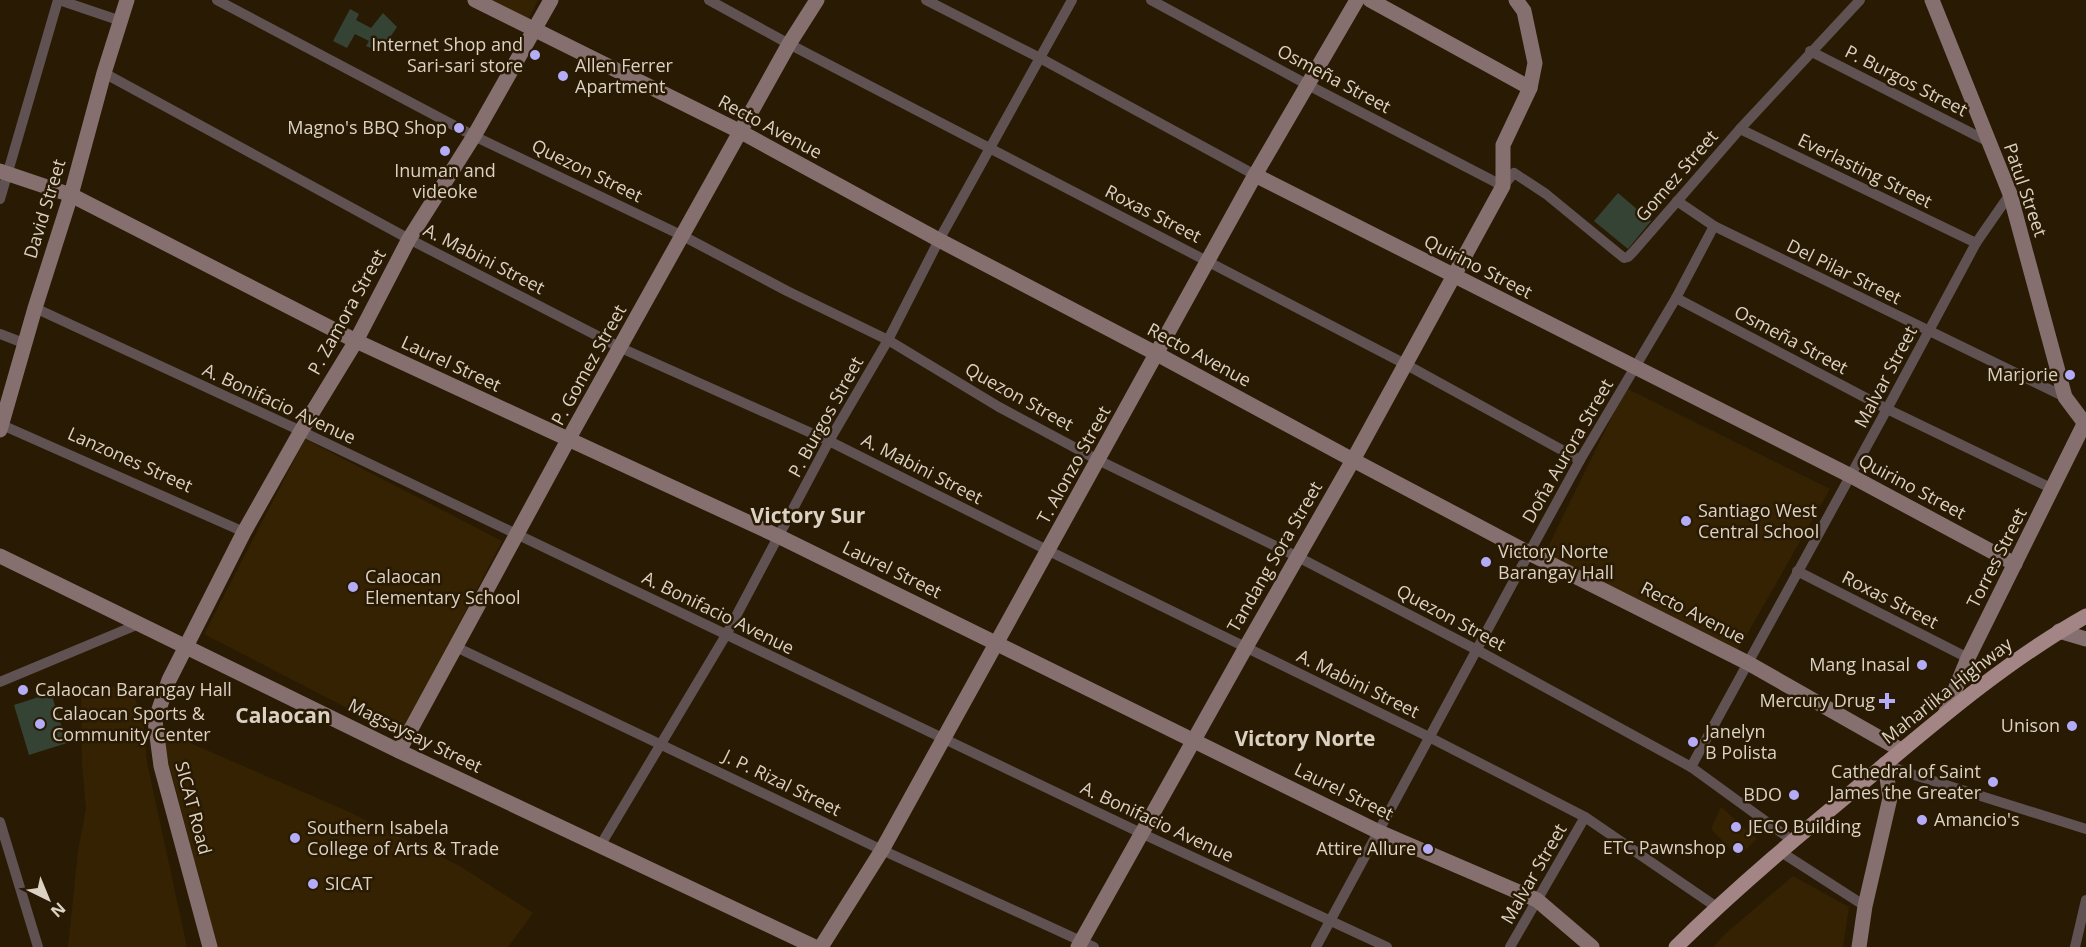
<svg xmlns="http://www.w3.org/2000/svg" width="2086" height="947" font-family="'Open Sans',sans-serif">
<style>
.built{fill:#352202}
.green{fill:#354335}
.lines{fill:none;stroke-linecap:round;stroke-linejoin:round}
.street{stroke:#605152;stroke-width:10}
.secondary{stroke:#866f6f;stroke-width:15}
.primary{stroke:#a38586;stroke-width:15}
.poi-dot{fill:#b5acf8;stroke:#291a03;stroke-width:2}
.labels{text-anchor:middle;stroke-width:5;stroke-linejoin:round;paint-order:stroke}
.poi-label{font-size:18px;fill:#dcd2c4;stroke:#291a03;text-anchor:start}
.street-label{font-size:18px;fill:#dcd2c4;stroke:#291a03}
.quarter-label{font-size:21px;font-weight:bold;fill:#dcd2c4;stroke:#291a03}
</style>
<rect width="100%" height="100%" fill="#291a03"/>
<g class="built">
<path d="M 484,0 L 538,0 L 527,22 Z"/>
<path d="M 1626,388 L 1830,489 L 1737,652 L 1545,553 Z"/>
<path d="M 305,439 L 502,541 L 401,736 L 204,634 Z"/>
<path d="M 113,687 L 133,695 L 143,716 L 147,762 L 187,947 L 68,947 L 78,851 L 86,808 L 82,764 L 81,694 Z"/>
<path d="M 160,730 L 345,810 L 460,866 L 533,913 L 508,947 L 217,947 Z"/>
<path d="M 1721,807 L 1757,839 L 1738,857 L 1711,829 Z"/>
<path d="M 1793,876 L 1849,907 L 1843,947 L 1713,947 L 1725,934 Z"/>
</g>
<g class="green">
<path d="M 350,9 L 359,14 L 356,20 L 371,28 L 383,13 L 397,27 L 380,52 L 366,46 L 369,41 L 355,34 L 347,48 L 333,41 Z"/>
<path d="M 1618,193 L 1651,221 L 1628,249 L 1594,221 Z"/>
<path d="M 51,693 L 67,743 L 29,755 L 14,705 Z"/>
</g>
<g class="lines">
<g class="street">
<path d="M 59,0 L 121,21"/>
<path d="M 217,0 L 474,136 L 683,236 L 787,291 L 888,340 L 999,407 L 1098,460 L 1298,557 L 1477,650 L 1691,767 L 1793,841"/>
<path d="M 709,0 L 789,44 L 1405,364 L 1580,460"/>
<path d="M 926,0 L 1040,58 L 1255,175"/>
<path d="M 1151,0 L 1308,85 L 1503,186 L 1514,173 L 1546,194 L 1624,258 L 1628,257 L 1633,252 L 1740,129 L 1860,0"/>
<path d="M 1810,51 L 1987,141"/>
<path d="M 104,73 L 409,239 L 621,348 L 829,441 L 1049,551 L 1429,737 L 1585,817 L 1718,908"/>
<path d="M 1740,129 L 1976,243"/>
<path d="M 0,199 L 58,0"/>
<path d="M 1677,201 L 1714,226 L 2065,397"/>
<path d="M 1676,298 L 1887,409 L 2053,489"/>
<path d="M 35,308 L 301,431 L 1143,834 L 1387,947"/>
<path d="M 0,334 L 26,344"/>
<path d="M 2,425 L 244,532"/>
<path d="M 1797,571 L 1968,658"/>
<path d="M 456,647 L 882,850 L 1094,947"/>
<path d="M 0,682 L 139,624"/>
<path d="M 1885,764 L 1908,773 L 2086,829"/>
<path d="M 1691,767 L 1887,409 L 1976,243 L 2010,194"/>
<path d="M 0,822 L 38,947"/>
<path d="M 600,846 L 726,635 L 829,441 L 888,340 L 939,240 L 1072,0"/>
<path d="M 1781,852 L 1865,906"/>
<path d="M 1316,947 L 1529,553 L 1580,460 L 1676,298 L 1714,226"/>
<path d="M 1510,947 L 1585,817"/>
<path d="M 2075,947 L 2086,900"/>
</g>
<g class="secondary">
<path d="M 475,0 L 741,132 L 939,240 L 1157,354 L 1353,460 L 1529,553 L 1748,663 L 1901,750"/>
<path d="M 1370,0 L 1530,88"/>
<path d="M 1932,0 L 2010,194 L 2065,397 L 2086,425"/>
<path d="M 0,171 L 71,195 L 356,341 L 780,537 L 1379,832 L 1537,900 L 1592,947"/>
<path d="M 1255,175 L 1851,476 L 2015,564"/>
<path d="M 0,430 L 35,308 L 71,195 L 104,73 L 127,0"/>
<path d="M 0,556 L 399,751 L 815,947"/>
<path d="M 2059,631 L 2086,639"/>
<path d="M 1945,714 L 1968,658 L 2086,420"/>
<path d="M 399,751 L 568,440 L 789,44 L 817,0"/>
<path d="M 210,947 L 161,766 L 155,721 L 169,680 L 244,532 L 301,431 L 356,341 L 409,239 L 474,136 L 551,0"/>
<path d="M 821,947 L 882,850 L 1255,175 L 1357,0"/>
<path d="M 1078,947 L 1246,647 L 1353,460 L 1503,186 L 1503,145 L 1530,88 L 1535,63 L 1524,11 L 1516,0"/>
<path d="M 1859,947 L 1865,906 L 1890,798 L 1885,764"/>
</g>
<path class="primary" d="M 1676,947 C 1738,886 1804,831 1871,776 C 1939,719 2008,660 2086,616"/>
</g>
<g class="poi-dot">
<circle cx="535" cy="55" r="6"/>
<circle cx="563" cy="76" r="6"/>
<circle cx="459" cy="128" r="6"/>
<circle cx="445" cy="151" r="6"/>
<circle cx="2070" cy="375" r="6"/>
<circle cx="1686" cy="521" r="6"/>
<circle cx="1486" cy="562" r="6"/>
<circle cx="353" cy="587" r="6"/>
<circle cx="1922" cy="665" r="6"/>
<circle cx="23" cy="690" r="6"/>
<path d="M1884 692h6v6h6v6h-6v6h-6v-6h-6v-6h6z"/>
<circle cx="40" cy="724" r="6"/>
<circle cx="2072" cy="726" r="6"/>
<circle cx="1693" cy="742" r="6"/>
<circle cx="1993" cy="782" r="6"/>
<circle cx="1794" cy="795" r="6"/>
<circle cx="1922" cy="820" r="6"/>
<circle cx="1736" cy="827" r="6"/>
<circle cx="295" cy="838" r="6"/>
<circle cx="1738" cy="848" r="6"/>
<circle cx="1428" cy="849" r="6"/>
<circle cx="313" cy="884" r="6"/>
</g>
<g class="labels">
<g class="poi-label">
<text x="523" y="51" text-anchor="end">Internet Shop and<tspan x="523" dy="21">Sari-sari store</tspan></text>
<text x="575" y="72">Allen Ferrer<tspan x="575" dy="21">Apartment</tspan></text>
<text x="447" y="134" text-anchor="end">Magno's BBQ Shop</text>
<text x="445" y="177" text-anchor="middle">Inuman and<tspan x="445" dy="21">videoke</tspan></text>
<text x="2058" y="381" text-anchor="end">Marjorie</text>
<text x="1698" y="517">Santiago West<tspan x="1698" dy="21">Central School</tspan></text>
<text x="1498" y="558">Victory Norte<tspan x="1498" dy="21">Barangay Hall</tspan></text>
<text x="365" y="583">Calaocan<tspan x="365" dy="21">Elementary School</tspan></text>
<text x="1910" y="671" text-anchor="end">Mang Inasal</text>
<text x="35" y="696">Calaocan Barangay Hall</text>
<text x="1875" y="707" text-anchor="end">Mercury Drug</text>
<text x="52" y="720">Calaocan Sports &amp;<tspan x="52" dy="21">Community Center</tspan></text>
<text x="2060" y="732" text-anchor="end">Unison</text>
<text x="1705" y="738">Janelyn<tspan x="1705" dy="21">B Polista</tspan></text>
<text x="1981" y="778" text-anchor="end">Cathedral of Saint<tspan x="1981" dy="21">James the Greater</tspan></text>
<text x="1782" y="801" text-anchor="end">BDO</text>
<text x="1934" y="826">Amancio's</text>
<text x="1748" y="833">JECO Building</text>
<text x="307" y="834">Southern Isabela<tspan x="307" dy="21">College of Arts &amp; Trade</tspan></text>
<text x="1726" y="854" text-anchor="end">ETC Pawnshop</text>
<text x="1416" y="855" text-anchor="end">Attire Allure</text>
<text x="325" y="890">SICAT</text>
</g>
<g class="street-label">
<text transform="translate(1334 79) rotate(28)" y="6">Osmeña Street</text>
<text transform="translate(1906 81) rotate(27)" y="6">P. Burgos Street</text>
<text transform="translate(770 127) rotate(28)" y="6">Recto Avenue</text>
<text transform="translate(587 171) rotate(26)" y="6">Quezon Street</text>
<text transform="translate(1865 171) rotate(26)" y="6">Everlasting Street</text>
<text transform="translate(1677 176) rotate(-49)" y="6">Gomez Street</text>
<text transform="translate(2025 190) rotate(71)" y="6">Patul Street</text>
<text transform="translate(45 209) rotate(-73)" y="6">David Street</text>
<text transform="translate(1153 214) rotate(27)" y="6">Roxas Street</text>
<text transform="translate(484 259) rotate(27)" y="6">A. Mabini Street</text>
<text transform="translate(1478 267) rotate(27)" y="6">Quirino Street</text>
<text transform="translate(1844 272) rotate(26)" y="6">Del Pilar Street</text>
<text transform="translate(347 312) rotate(-61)" y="6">P. Zamora Street</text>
<text transform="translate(1791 340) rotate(28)" y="6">Osmeña Street</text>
<text transform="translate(1199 355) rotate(28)" y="6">Recto Avenue</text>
<text transform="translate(451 364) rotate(25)" y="6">Laurel Street</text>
<text transform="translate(589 365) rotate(-61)" y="6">P. Gomez Street</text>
<text transform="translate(1886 377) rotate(-62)" y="6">Malvar Street</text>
<text transform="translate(1019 397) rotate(29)" y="6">Quezon Street</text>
<text transform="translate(279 404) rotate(25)" y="6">A. Bonifacio Avenue</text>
<text transform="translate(826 417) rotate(-61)" y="6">P. Burgos Street</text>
<text transform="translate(1568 451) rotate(-60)" y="6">Doña Aurora Street</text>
<text transform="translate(130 460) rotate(24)" y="6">Lanzones Street</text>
<text transform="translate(1074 465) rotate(-61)" y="6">T. Alonzo Street</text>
<text transform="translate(922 469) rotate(27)" y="6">A. Mabini Street</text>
<text transform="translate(1912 487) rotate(28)" y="6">Quirino Street</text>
<text transform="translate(1275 557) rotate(-60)" y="6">Tandang Sora Street</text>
<text transform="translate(1997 558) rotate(-63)" y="6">Torres Street</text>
<text transform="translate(892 570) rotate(26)" y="6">Laurel Street</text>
<text transform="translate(1890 600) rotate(27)" y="6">Roxas Street</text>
<text transform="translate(718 613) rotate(26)" y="6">A. Bonifacio Avenue</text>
<text transform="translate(1693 613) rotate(27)" y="6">Recto Avenue</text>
<text transform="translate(1451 618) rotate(28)" y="6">Quezon Street</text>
<text transform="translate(1358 684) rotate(26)" y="6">A. Mabini Street</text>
<text transform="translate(1947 691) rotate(-38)" y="6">Maharlika Highway</text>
<text transform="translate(415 736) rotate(26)" y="6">Magsaysay Street</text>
<text transform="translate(782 783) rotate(26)" y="6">J. P. Rizal Street</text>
<text transform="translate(1344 792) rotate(26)" y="6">Laurel Street</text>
<text transform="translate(193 808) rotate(75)" y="6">SICAT Road</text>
<text transform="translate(1157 822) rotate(25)" y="6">A. Bonifacio Avenue</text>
<text transform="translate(1534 874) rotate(-60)" y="6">Malvar Street</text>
</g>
<g class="quarter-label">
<text x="808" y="523">Victory Sur</text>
<text x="283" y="723">Calaocan</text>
<text x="1305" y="746">Victory Norte</text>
</g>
</g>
<g transform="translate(48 899) rotate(137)" stroke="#291a03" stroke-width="4.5" paint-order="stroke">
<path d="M0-4.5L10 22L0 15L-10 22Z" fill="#dcd2c4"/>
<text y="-9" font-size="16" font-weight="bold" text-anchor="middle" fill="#dcd2c4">N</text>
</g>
</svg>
